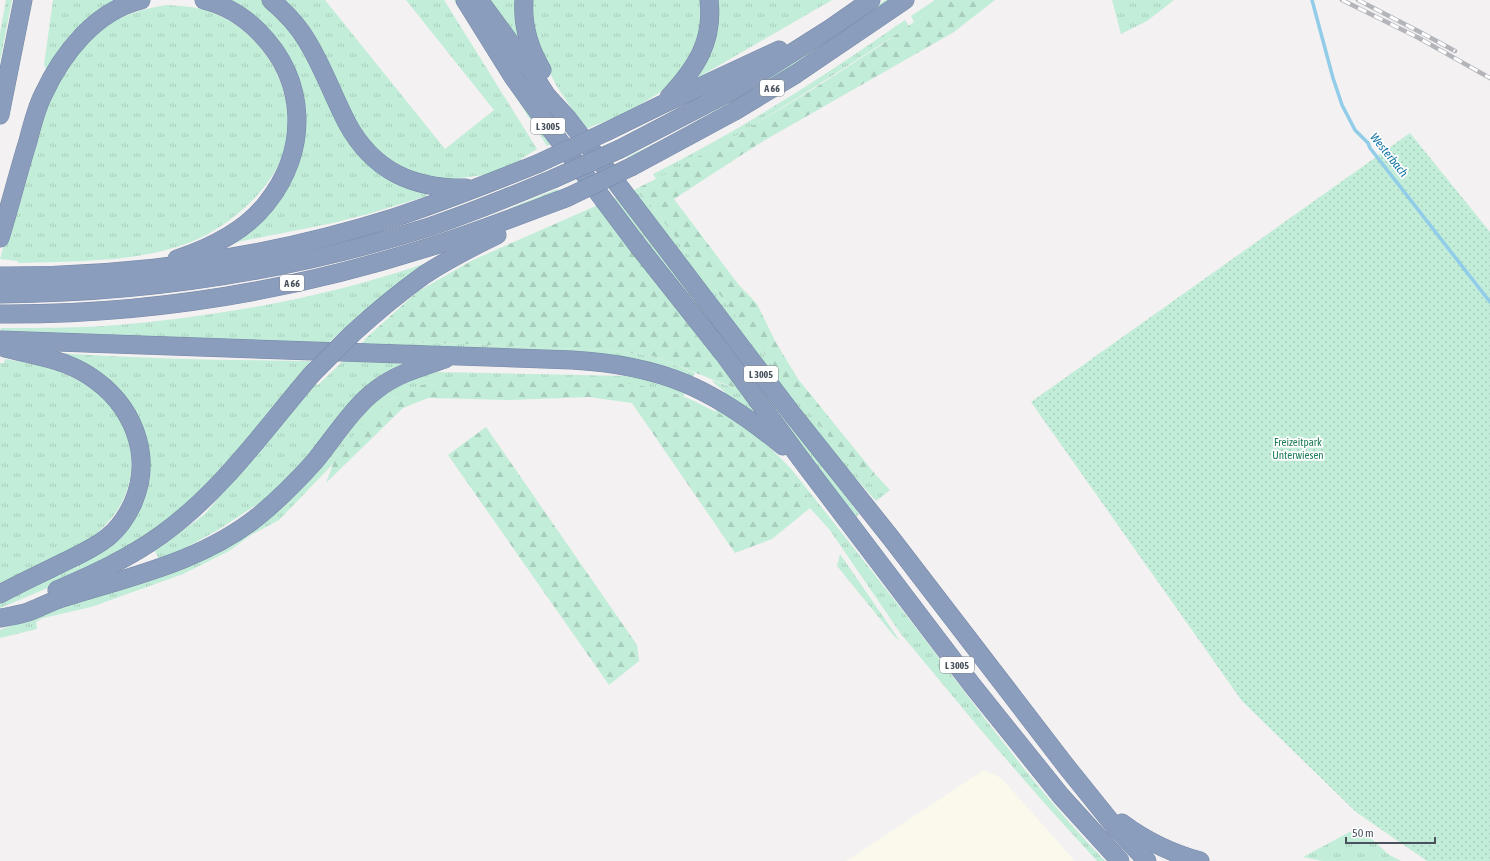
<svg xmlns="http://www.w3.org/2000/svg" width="1490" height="861" font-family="'Asap Condensed',sans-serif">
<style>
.commercial{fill:#fbf9ec}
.grass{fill:url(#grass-tufts)}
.forest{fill:url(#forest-firs)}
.park{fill:url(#park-dots)}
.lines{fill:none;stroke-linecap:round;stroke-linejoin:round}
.stream{stroke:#91cce8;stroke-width:3.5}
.highway-casing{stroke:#7688a8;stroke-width:19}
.highway{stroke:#8b9dbc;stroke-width:18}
.rail-casing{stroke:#b3b5ba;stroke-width:4.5}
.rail{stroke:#fff;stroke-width:3;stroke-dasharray:9;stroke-linecap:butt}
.highway-bridge-casing{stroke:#7688a8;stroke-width:19;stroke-linecap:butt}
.highway-bridge{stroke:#8b9dbc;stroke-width:18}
.labels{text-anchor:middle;stroke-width:3.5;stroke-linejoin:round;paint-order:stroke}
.shield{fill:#fff;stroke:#80858e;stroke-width:1}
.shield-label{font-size:10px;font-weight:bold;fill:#49515d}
.park-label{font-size:11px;fill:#1c7c57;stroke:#fff}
.water-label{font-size:12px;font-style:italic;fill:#1476a5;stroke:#fff}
</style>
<defs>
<pattern id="grass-tufts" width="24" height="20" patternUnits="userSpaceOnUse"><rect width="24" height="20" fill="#c2edd8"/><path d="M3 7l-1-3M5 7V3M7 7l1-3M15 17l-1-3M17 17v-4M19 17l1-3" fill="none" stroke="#a8cdbc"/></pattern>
<pattern id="forest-firs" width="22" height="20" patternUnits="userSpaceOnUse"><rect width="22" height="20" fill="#c2edd8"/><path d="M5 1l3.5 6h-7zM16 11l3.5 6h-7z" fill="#a8cdbc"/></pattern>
<pattern id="park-dots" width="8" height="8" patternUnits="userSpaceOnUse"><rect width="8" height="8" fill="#c2edd8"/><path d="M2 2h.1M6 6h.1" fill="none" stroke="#a8cdbc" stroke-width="1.8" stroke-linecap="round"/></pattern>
</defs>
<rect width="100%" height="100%" fill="#f3f1f1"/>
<path class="commercial" d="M 984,770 L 1001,778 L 1075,861 L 846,861 Z"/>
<g class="grass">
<path d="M 6,0 L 12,0 L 0,61 L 0,34 Z"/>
<path d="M 53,0 L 121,0 L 48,69 L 46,69 L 44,65 Z"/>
<path d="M 224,0 L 264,0 L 293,29 L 340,122 L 427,194 L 427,196 L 368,214 L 333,223 L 217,246 L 279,198 L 300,90 Z"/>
<path d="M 283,0 L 325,0 L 445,149 L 494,110 L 406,0 L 444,0 L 537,149 L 521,159 L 522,162 L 484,175 L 445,180 L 432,179 L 390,162 L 365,139 Z"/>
<path d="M 454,0 L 457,0 L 552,144 L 547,146 Z"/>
<path d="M 483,0 L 515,0 L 524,47 Z"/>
<path d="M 530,0 L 704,0 L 700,43 L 675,79 L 659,93 L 618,118 L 617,117 L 585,129 L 556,85 L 532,36 Z"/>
<path d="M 718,0 L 832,0 L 699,77 L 698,73 C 714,49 722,29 718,0 Z"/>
<path d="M 885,0 L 890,0 L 771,81 L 630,161 L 627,157 L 670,136 L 735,99 L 827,41 Z"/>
<path d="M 935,0 L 945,0 L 914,22 L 911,16 Z"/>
<path d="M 1112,0 L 1174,0 L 1147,21 L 1121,34 Z"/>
<path d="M 166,5 C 179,6 192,6 205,10 C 268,29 309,106 277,168 C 260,198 231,223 200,238 C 146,263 77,261 18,263 L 18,261 L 0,259 C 9,227 18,195 28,163 C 44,114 62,53 109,24 C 127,13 145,9 166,5 Z"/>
<path d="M 905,20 L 909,26 C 827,79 744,135 656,179 L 653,174 C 742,130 824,76 905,20 Z"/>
<path d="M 638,188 L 864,483 L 875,474 L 890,490 L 876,501 L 819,437 L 631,192 Z"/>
<path d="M 557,189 L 560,193 L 511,212 L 508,209 Z"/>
<path d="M 616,197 L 859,514 L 856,517 L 612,200 Z"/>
<path d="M 429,262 L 351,326 L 349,324 L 325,346 L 0,332 L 1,328 C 35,328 70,328 104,326 C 212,318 327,298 429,262 Z"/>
<path d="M 677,310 L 702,340 L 771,428 L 724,394 L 725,392 L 715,384 L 712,380 L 736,389 Z"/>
<path d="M 366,340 L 607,350 L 653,356 L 695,373 L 692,379 L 356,347 Z"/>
<path d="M 47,352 C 135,359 223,360 311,361 L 230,463 L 155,532 L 76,576 L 0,608 L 0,596 L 75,562 L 78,568 L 81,561 L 138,506 L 132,412 Z"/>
<path d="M 5,359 C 33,363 64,370 88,386 C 132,414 146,472 114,515 C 107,524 90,541 81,547 C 74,552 65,555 57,559 C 38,569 19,578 0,588 L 0,363 L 4,363 Z"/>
<path d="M 343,361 L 414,364 L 320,446 L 265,502 L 253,507 L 218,530 L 185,548 L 159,560 L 155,551 L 205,514 L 316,384 L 318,385 Z"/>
<path d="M 438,372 L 626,376 L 641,378 L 685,391 L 684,397 L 668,391 L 435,381 L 409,389 L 386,402 L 336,456 L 333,464 L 279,520 L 251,535 L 229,551 L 183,574 L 130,593 L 91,607 L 43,618 L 36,622 L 37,629 L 0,638 L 0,630 C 21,621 42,613 63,607 C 116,590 170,579 219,551 C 257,518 296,485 334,451 C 344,441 351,428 360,418 C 381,394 407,378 438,372 Z"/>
<path d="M 718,407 C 746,425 770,446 792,470 C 838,528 884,586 929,645 C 985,719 1040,794 1105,861 L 1097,861 L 1046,805 L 980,729 L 901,634 L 829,529 L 810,508 L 807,496 L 775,460 L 750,436 L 715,412 Z"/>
<path d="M 840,554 L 900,641 L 894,636 L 837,566 Z"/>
<path d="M 1359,827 L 1388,854 L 1401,861 L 1322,861 L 1303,857 Z"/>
</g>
<g class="forest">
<path d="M 945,0 L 995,0 L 954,32 L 760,143 L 674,199 L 738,284 L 757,304 L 775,341 L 798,379 L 875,474 L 864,483 L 638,188 C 744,135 848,70 945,0 Z"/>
<path d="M 598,205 L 737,389 L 653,356 L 607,350 L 364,340 L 417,292 L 473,260 Z"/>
<path d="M 459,379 L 631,384 L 668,391 L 692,400 L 722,415 L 750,436 L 775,460 L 807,496 L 810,508 L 772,539 L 735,553 L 632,403 L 589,397 L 511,400 L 428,398 L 403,408 L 326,483 L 336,456 L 362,425 L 386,402 L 409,389 L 435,381 Z"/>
<path d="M 486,427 L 637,645 L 639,661 L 609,685 L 448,455 Z"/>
</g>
<path class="park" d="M 1410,133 L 1490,232 L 1490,861 L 1427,861 L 1356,812 L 1242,701 L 1031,402 Z"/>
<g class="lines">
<path class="stream" d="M 1312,0 L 1333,78 L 1342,105 L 1355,130 L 1368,143 L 1370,148 L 1490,302"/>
<g class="highway-casing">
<g id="highway">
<path d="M 271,0 C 285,12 298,25 307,41 C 323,67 333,96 347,123 C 373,171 413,189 466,188"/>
<path d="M 465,0 L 513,77 L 549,127 L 639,247 L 723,353 L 803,462 L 972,685 L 1061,796 L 1120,861"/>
<path d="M 479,0 L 531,71 L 547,96 L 568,119 L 793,415 L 891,538 L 1066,766 L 1115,827 L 1147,861"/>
<path d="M 524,0 C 522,26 529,48 542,70"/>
<path d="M 669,97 C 696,68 714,41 709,0"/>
<path d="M 0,115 L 23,0"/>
<path d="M 608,131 L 661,105 L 779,50"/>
<path d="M 620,149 L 735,89 L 831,28 L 871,0"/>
<path d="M 633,166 L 733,112 L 796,74 L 905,0"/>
<path d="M 0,238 C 10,206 18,173 28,141 C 32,126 36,109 43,95 C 62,54 95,11 141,0"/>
<path d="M 177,259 C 210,248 244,232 266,204 C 309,151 308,80 258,31 C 243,16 225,5 204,0"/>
<path d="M 0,276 C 133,277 266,258 393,218 C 442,202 489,183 537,164"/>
<path d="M 0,294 C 144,293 291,271 429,227 C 471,213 512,196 553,179"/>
<path d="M 0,314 C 142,315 287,292 423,249 C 472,234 520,215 568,197"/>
<path d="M 352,334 C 375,313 399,293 424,275 C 447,260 472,247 497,235"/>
<path d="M 0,340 L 572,360 C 662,365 714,389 783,446"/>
<path d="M 57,590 C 94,574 129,558 161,535 C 221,492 265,429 312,374"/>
<path d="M 0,594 C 20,583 40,574 60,564 C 76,556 93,549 108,537 C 118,529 127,516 133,503 C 154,454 132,403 88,375 C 63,359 33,355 5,348"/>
<path d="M 1,618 C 10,616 19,615 28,612 C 38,608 48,603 59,599 C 128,577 203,562 261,514 C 280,498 298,480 315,461 C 333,439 354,406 376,390 C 396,374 421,367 445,359"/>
<path d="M 1122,823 C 1146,841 1171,853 1200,861"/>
</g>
</g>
<use href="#highway" class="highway"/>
<g class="rail-casing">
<g id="rail">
<path d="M 1342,0 L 1417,37 L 1490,78"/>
<path d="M 1358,0 L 1420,32 L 1455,51"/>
</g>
</g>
<use href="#rail" class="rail"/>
<g class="highway-bridge-casing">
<g id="highway-bridge">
<path d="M 537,164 L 608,131"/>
<path d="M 553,179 L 620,149"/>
<path d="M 568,197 L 633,166"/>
<path d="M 312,374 L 352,334"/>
</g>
</g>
<use href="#highway-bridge" class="highway-bridge"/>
</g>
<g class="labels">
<g class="shield">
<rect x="760" y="80" width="24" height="16" rx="3"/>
<rect x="531" y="118" width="34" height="16" rx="3"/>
<rect x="280" y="275" width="24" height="16" rx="3"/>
<rect x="744" y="366" width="34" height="16" rx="3"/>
<rect x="940" y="657" width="34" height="16" rx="3"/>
</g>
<g class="shield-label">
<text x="772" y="92">A 66</text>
<text x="548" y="130">L 3005</text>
<text x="292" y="287">A 66</text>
<text x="761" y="378">L 3005</text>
<text x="957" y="669">L 3005</text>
</g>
<g class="park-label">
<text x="1298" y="446">Freizeitpark<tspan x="1298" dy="13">Unterwiesen</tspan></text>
</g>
<g class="water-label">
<text transform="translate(1389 155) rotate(51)" y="4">Westerbach</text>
</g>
</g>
<path d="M1346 837v6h89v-6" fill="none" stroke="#49515d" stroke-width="2"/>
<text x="1352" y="837" font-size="12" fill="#49515d" stroke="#ffffff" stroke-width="3" paint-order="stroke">50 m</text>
</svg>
